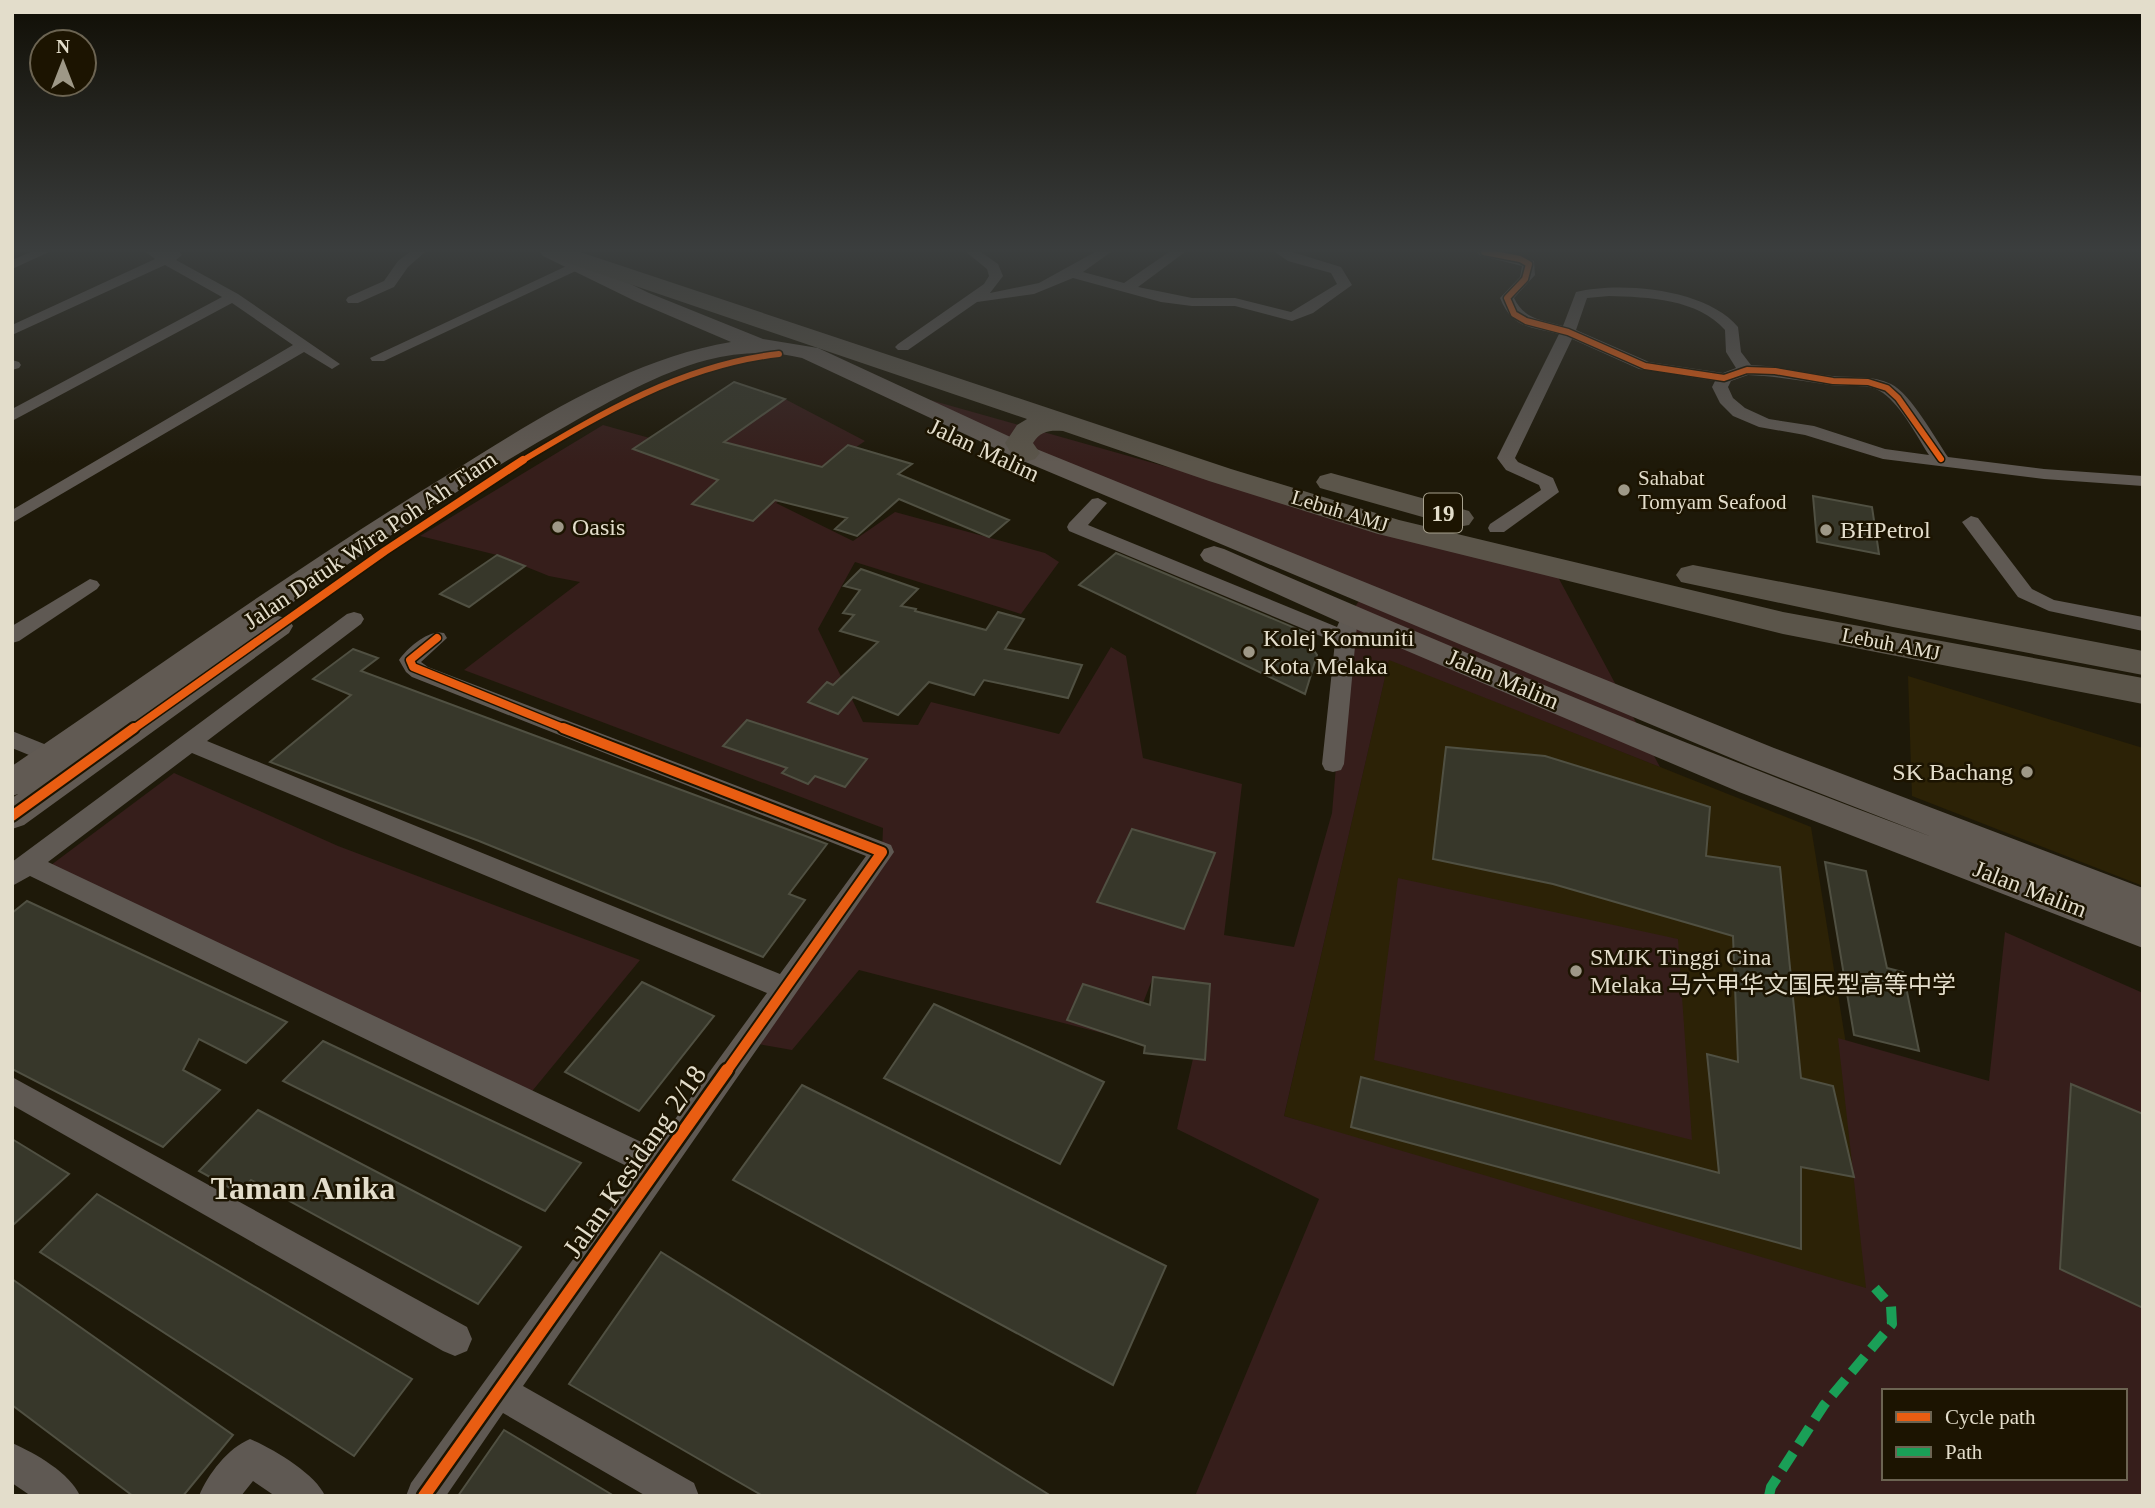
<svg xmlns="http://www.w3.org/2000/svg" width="2155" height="1508" font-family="'Times New Roman','Noto Sans SC',serif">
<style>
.built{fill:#2c2206}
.green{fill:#361e1b;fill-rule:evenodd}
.building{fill:#37372a;stroke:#505042;stroke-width:2}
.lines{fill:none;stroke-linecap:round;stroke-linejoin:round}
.street{fill:#5f5953;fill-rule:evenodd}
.secondary{fill:#615a53;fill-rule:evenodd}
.highway{fill:#5b554a;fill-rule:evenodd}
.quiet{stroke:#1a9f57;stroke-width:10;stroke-dasharray:20 10;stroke-linecap:butt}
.cycleway-far3-casing{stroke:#1c1401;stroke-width:9}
.cycleway-far2-casing{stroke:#1c1401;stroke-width:11}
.cycleway-far1-casing{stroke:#1c1401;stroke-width:14}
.cycleway-casing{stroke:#1c1401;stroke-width:17}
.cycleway-far3{stroke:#e95d12;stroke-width:6}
.cycleway-far2{stroke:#e95d12;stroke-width:8}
.cycleway-far1{stroke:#e95d12;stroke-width:10}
.cycleway{stroke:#e95d12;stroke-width:12}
.poi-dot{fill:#9e9887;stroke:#1c1401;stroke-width:2.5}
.labels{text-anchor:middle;stroke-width:5;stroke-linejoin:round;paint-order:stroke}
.far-poi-label{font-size:21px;fill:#e3ddcb;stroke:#1c1401;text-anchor:start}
.far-street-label{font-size:21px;fill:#e3ddcb;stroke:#1c1401}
.shield{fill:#1c1401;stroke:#a7a18e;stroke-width:2}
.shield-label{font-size:23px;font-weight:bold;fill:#e3ddcb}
.street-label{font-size:24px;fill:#e3ddcb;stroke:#1c1401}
.poi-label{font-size:24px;fill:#e3ddcb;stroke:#1c1401;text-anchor:start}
.near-street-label{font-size:28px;fill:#e3ddcb;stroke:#1c1401}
.near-neighbourhood-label{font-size:32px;font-weight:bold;fill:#e3ddcb;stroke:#1c1401}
</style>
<rect width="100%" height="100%" fill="#1e1909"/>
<g class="built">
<path d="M 1389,659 L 1811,827 L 1888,1305 L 1284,1116 Z"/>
<path d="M 1908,676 L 2143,748 L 2143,886 L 1912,796 Z"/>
</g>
<g class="green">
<path d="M 884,387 L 1558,577 L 1660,767 L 1389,660 L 1284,1116 L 1866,1288 L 1838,1038 L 1989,1081 L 2005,932 L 2143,993 L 2143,1496 L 1195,1496 L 1319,1199 L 1177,1129 L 1210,984 L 1153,977 L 1129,1040 L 859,970 L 792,1050 L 747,1042 L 882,852 L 883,828 L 464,670 L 580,582 L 549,576 L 497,555 L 420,536 L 603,425 L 707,454 L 785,399 L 865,441 L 776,503 L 853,541 L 895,512 L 1045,553 L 1059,562 L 1021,614 L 855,562 L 818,629 L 863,722 L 918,725 L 931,702 L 1059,734 L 1111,647 L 1126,656 L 1143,758 L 1242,784 L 1224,935 L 1294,947 L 1332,813 L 1349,615 L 1364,594 ZM 1884,1391 L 2125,1391 L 2125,1478 L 1884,1478 Z"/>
<path d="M 174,773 L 338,846 L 640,960 L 524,1101 L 43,871 Z"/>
<path d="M 1398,878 L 1678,939 L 1692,1140 L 1374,1060 Z"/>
</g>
<g class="building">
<path d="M 734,382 L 785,399 L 724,442 L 822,467 L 848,445 L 912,464 L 898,474 L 1009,520 L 989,537 L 899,499 L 857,536 L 835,529 L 847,518 L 775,500 L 753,521 L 692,504 L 718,480 L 633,449 Z"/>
<path d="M 1813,496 L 1872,507 L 1879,554 L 1817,542 Z"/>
<path d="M 1116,553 L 1307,633 L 1306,639 L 1317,655 L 1305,694 L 1079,585 Z"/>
<path d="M 497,555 L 525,566 L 469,607 L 440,594 Z"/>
<path d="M 861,569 L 918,589 L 901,606 L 916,609 L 915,611 L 986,630 L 998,612 L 1024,619 L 1005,649 L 1082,665 L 1068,698 L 984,680 L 974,695 L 929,682 L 898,715 L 853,697 L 838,714 L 808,702 L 827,682 L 833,685 L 878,642 L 840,631 L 854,615 L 843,613 L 860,590 L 844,586 Z"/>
<path d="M 353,649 L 378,658 L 361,671 L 827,844 L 789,894 L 805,900 L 763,957 L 479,841 L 270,762 L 351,695 L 313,679 Z"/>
<path d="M 747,720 L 867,759 L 845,787 L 815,776 L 808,784 L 782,773 L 787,768 L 723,746 Z"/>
<path d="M 1446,747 L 1545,756 L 1710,807 L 1706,856 L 1780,867 L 1801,1078 L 1833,1086 L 1854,1177 L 1801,1167 L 1801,1249 L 1351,1127 L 1361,1077 L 1719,1173 L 1707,1054 L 1738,1062 L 1733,936 L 1553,884 L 1433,859 Z"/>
<path d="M 1132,829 L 1215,853 L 1184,929 L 1097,902 Z"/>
<path d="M 1825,862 L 1866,871 L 1887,968 L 1903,972 L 1919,1051 L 1854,1035 Z"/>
<path d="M 27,901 L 287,1022 L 246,1063 L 199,1039 L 183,1070 L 220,1090 L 163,1147 L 12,1069 L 12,913 Z"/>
<path d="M 1153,977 L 1210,984 L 1205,1060 L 1144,1053 L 1145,1046 L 1067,1020 L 1083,984 L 1150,1005 Z"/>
<path d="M 642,982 L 714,1016 L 639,1111 L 565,1072 Z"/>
<path d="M 934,1004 L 1104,1082 L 1060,1164 L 884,1078 Z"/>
<path d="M 323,1041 L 581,1163 L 545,1211 L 283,1081 Z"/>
<path d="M 2071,1084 L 2143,1114 L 2143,1308 L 2060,1269 Z"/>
<path d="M 802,1085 L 1166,1266 L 1113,1385 L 733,1180 Z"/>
<path d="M 258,1110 L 521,1247 L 478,1304 L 251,1180 L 239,1193 L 199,1171 Z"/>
<path d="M 12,1139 L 69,1174 L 12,1226 Z"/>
<path d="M 97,1194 L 412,1379 L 354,1456 L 40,1252 Z"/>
<path d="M 661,1252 L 1051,1496 L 763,1496 L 569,1384 Z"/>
<path d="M 12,1279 L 233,1435 L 183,1496 L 133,1496 L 12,1405 Z"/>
<path d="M 504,1430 L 614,1496 L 458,1496 Z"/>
</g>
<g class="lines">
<g class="street">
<path d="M 31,252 L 49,252 L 12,269 L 12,260 Z"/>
<path d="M 146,252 L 180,252 L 182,255 L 176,260 L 238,294 L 340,364 L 332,369 L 304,352 L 12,523 L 12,510 L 293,345 L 232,303 L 12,421 L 12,409 L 222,297 L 165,265 L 12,335 L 12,325 L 155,259 Z"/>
<path d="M 410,252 L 425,252 L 408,267 L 394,287 L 358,303 L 348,303 L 346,300 L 348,297 L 384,281 L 398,261 Z"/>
<path d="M 966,252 L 981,252 L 998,264 L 1003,276 L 990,293 L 1039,283 L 1095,252 L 1111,252 L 1083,272 L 1124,283 L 1169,252 L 1185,252 L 1138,287 L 1192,298 L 1235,298 L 1291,312 L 1337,284 L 1331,273 L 1288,261 L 1275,252 L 1292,252 L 1341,267 L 1352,285 L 1313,313 L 1292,321 L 1235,306 L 1192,306 L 1161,302 L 1073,278 L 1034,294 L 977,302 L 908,350 L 898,350 L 895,347 L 898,344 L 984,284 L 989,276 L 987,269 Z"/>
<path d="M 1477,252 L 1504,252 L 1534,261 L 1535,275 L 1514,298 C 1524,319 1541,320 1563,326 L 1576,292 C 1621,281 1707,289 1738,327 L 1741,352 L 1751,365 C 1779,366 1805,373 1832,376 C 1852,378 1873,375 1891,384 C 1911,394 1935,438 1948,457 L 2044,469 L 2143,476 L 2143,486 L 2044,479 L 1883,459 L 1805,435 L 1759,427 L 1733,416 L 1720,403 L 1712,387 L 1715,381 L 1639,369 L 1572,339 L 1515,458 L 1518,462 L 1553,478 L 1559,492 L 1504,532 L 1490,532 L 1488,528 L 1490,524 L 1541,490 L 1539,485 L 1506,470 L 1497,458 L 1559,334 C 1529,326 1513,329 1500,298 L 1520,277 L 1522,266 L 1479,255 ZM 1609,296 C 1648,297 1698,299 1725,330 L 1726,352 L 1736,368 L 1723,373 L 1649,362 L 1576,330 L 1587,298 ZM 1748,375 C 1776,376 1802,381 1830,385 C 1847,388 1869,382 1883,393 C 1902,407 1916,435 1929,455 L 1885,449 L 1814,426 L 1769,419 L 1745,408 L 1733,398 L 1728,387 L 1731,381 Z"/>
<path d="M 575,262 L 582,266 L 580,269 L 384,361 L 372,361 L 370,358 Z"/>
<path d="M 12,360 L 19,362 L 21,365 L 19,368 L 12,370 Z"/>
<path d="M 1098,498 L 1107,503 L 1088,525 L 1337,627 L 1340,620 L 1354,620 L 1357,625 L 1344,764 L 1341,770 L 1333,772 L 1325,770 L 1322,764 L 1335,642 L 1069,531 L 1067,527 L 1069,523 L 1092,499 Z"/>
<path d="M 1971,516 L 1978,518 L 2032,589 L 2054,600 L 2143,617 L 2143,631 L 2049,611 L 2018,597 L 1962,522 Z"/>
<path d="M 90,579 L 97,581 L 100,585 L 97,589 L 19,641 L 12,643 L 12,626 Z"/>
<path d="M 354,612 L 361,614 L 364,619 L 361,624 L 207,741 L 780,974 L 866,856 L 412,677 L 406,672 L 399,660 C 408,647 429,629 444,633 L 447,638 L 421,662 L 428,667 L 891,845 L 894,852 L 523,1386 L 694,1483 L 699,1496 L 646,1496 L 503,1413 L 446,1496 L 406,1496 L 411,1483 L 637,1171 L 30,876 L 12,886 L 12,862 L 347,614 ZM 192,753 L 767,993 L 654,1148 L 48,862 Z"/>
<path d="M 12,731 L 59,750 L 62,756 L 59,762 L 51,764 L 12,748 Z"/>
<path d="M 12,1077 L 467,1327 L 472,1339 L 467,1351 L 455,1356 L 443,1351 L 12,1105 Z"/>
<path d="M 250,1439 C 272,1448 316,1474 325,1496 L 275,1496 L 253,1481 L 241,1496 L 199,1496 C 208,1474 228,1448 250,1439 Z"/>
<path d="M 12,1443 C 35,1453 70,1473 80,1496 L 31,1496 L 12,1483 Z"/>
</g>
<path class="secondary" d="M 540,252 L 565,252 L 649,293 L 763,339 L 818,348 L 1034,448 L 1774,748 L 2143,888 L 2143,948 L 1739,792 L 1339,622 L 1204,561 L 1200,555 L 1204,549 L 1214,546 L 1224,549 C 1457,651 1693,748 1932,837 L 1750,766 L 1016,458 L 802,358 C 771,350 738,352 707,360 C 658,373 612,400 568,425 C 464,483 367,551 269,619 L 278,616 L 289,619 L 293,626 L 289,633 L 24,825 L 12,829 L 12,798 L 18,794 L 12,796 L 12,766 C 157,667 300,565 449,474 C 535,420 629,359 731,342 L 635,301 L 543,256 Z"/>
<g class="highway">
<path d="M 546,252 L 580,252 L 1231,469 L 1399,520 L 1783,612 L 2143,678 L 2143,704 L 1783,634 L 1378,534 L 1209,481 L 1063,431 C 1050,430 1040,431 1033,443 L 1040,453 L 1035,459 L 1025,462 L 1015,459 L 1005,443 L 1017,425 L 1027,419 L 550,257 Z"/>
<path d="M 1331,473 L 1469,511 L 1474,518 L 1469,525 L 1458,527 L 1320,488 L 1316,482 L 1320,476 Z"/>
<path d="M 1693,565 L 2143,651 L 2143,675 L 1893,627 L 1681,582 L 1676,575 L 1681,568 Z"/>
</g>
<path class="quiet" d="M 1769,1496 L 1771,1487 L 1824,1405 L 1892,1324 L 1891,1306 L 1875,1288"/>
<g class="cycleway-far3-casing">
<g id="cycleway-far3">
<path d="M 1484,252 L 1520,259 L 1529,264 L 1525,279 L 1507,298 L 1514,314 L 1526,321 L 1568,332 L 1645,366 L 1724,378 L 1747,370 L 1775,371 L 1833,381 L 1868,382 L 1887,388 L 1898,398 L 1941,459"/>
<path d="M 520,462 C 602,413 683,365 779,354"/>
</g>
</g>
<g class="cycleway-far2-casing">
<g id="cycleway-far2">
<path d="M 437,638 L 410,660 L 413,667 L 568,730"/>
<path d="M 132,730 L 385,551 L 523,460"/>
</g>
</g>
<g class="cycleway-far1-casing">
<g id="cycleway-far1">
<path d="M 563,728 L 882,852 L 726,1072"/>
<path d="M 12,816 L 134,728"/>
</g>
</g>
<g class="cycleway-casing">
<path id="cycleway" d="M 424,1496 L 727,1070"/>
</g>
<use href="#cycleway-far3" class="cycleway-far3"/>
<use href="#cycleway-far2" class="cycleway-far2"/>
<use href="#cycleway-far1" class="cycleway-far1"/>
<use href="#cycleway" class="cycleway"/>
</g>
<linearGradient id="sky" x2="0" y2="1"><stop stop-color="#100e05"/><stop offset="0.54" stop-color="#3b3e3e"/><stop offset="1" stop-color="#3b3e3e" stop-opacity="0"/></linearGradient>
<rect width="2155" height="463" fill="url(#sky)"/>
<g class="poi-dot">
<circle cx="1624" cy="490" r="7"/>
<circle cx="558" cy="527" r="7"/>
<circle cx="1826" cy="530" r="7"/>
<circle cx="1249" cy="652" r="7"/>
<circle cx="2027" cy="772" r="7"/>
<circle cx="1576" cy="971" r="7"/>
</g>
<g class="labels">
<g class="far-poi-label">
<text x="1638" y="485">Sahabat<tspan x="1638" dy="24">Tomyam Seafood</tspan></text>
</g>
<g class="far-street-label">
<text transform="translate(1340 511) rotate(17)" y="7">Lebuh AMJ</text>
<text transform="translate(1891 644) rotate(11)" y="7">Lebuh AMJ</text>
</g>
<rect class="shield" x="1424" y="493.5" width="38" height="39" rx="5"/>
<g class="shield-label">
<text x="1443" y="521">19</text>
</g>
<g class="street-label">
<text transform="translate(984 450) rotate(25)" y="8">Jalan Malim</text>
<text transform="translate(370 540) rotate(-34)" y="8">Jalan Datuk Wira Poh Ah Tiam</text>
<text transform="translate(1503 679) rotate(23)" y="8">Jalan Malim</text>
<text transform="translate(2030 889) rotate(21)" y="8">Jalan Malim</text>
</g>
<g class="poi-label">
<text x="572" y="535">Oasis</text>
<text x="1840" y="538">BHPetrol</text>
<text x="1263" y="646">Kolej Komuniti<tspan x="1263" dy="28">Kota Melaka</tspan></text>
<text x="2013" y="780" text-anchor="end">SK Bachang</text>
<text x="1590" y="965">SMJK Tinggi Cina<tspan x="1590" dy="28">Melaka 马六甲华文国民型高等中学</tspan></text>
</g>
<g class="near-street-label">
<text transform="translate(634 1161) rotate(-55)" y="10">Jalan Kesidang 2/18</text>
</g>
<g class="near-neighbourhood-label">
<text x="303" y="1199">Taman Anika</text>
</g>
</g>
<rect width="2155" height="1508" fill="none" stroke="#e3ddcb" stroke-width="28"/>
<rect x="1882" y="1389" width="245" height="91" fill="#1c1401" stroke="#6c6452" stroke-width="2"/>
<rect x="1896" y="1412" width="35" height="10" fill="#e95d12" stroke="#6c6452" stroke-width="2"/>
<text x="1945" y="1424" font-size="21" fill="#e3ddcb">Cycle path</text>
<rect x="1896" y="1447" width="35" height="10" fill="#1a9f57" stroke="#6c6452" stroke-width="2"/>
<text x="1945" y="1459" font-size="21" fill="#e3ddcb">Path</text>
<g transform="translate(63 63)"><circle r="33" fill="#1c1401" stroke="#6c6452" stroke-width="2"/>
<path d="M0-5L12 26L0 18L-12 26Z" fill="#9e9887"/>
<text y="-10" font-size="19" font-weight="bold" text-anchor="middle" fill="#e3ddcb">N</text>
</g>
</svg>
